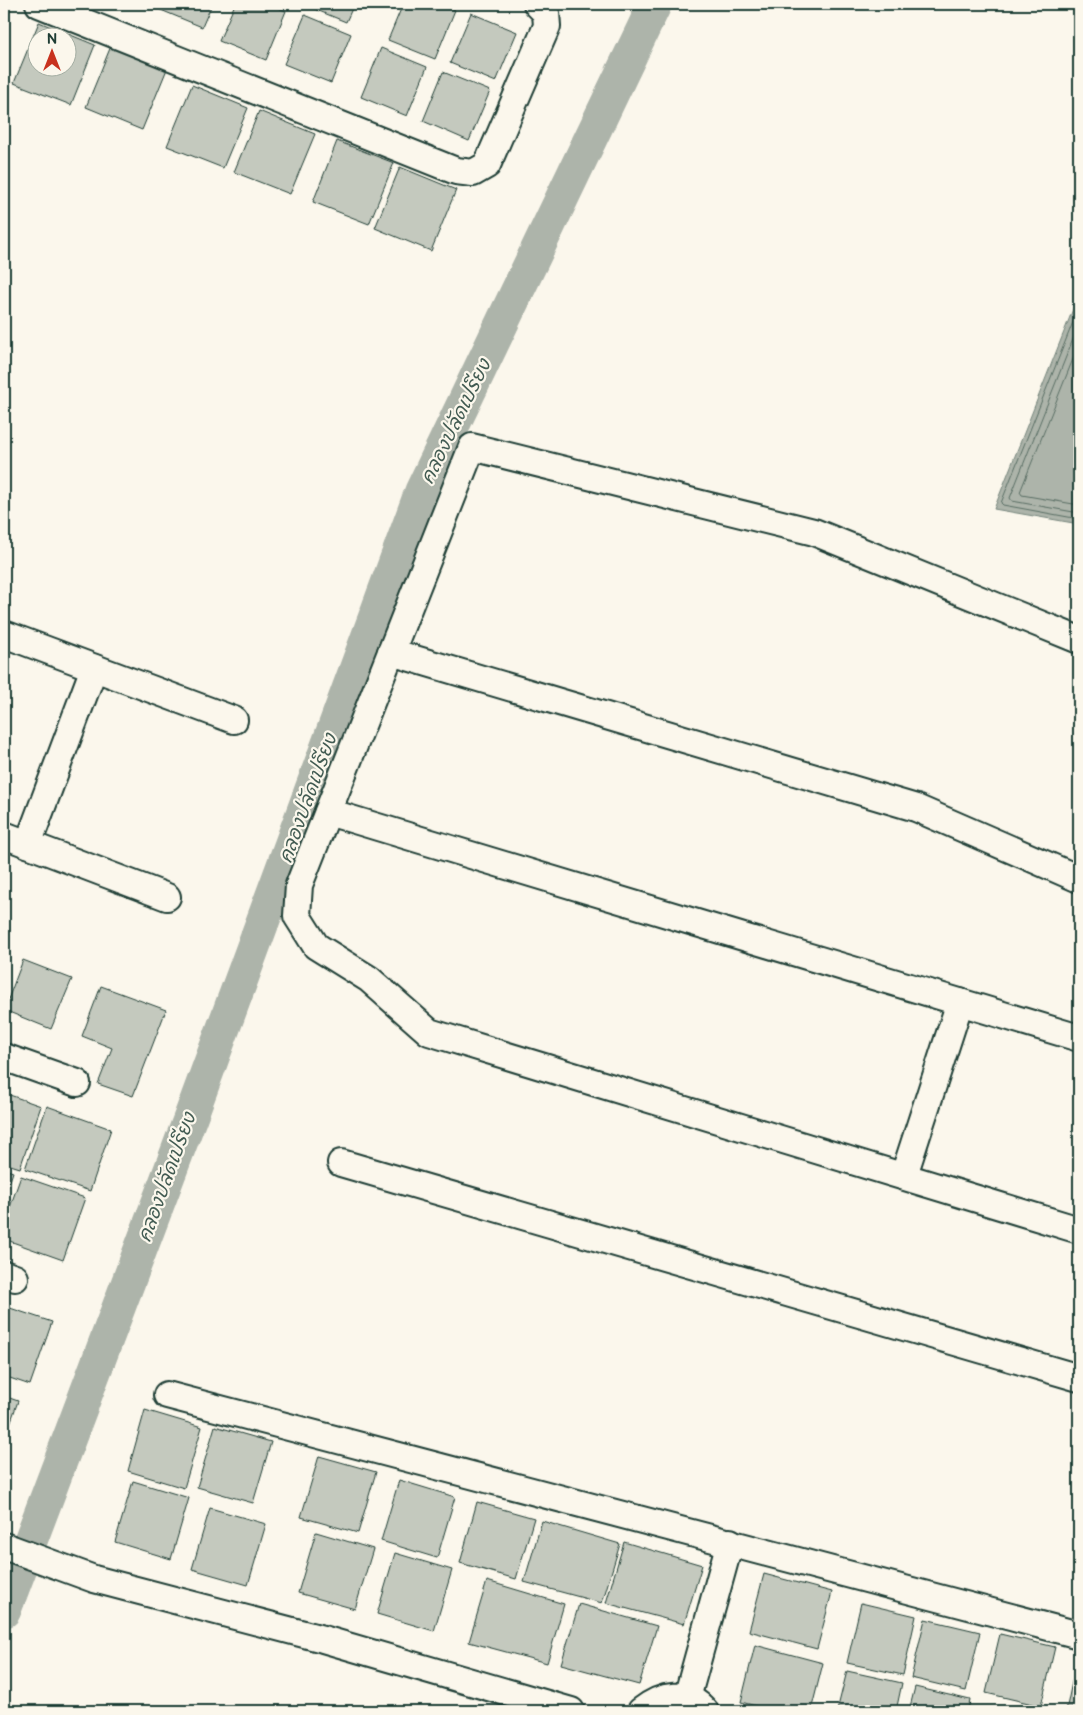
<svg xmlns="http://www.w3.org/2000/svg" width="1083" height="1715" font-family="'Balsamiq Sans','Playpen Sans Thai',sans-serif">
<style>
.water{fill:#adb4aa;stroke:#74847b}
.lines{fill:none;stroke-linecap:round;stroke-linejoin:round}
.shore{stroke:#586d63;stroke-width:1}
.canal{stroke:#adb4aa;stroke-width:34}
.building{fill:#c4c9be;stroke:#1f3d34;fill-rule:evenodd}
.street-casing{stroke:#1f3d34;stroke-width:30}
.street{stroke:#fbf7ec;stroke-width:26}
.labels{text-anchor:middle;stroke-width:4.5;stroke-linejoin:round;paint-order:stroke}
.water-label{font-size:19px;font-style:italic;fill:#425b52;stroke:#fbf7ec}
</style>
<rect width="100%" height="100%" fill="#fbf7ec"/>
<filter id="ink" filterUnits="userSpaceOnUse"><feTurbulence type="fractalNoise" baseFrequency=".02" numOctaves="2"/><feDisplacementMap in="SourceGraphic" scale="10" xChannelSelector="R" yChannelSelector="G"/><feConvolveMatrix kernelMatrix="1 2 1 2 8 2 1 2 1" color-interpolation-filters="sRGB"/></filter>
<g filter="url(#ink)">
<path class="water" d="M 1079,294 L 1079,524 L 994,509 Z"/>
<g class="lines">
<g class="shore">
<path d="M 1079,307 L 1001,503 L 1003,505 L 1079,519"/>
<path d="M 1079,324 L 1010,498 L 1012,501 L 1079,513"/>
<path d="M 1079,344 L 1020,492 L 1022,495 L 1079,505"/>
</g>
<path class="canal" d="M 4,1611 L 192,1113 L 422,490 L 655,4"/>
</g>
<g class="building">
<path d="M 158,4 L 212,4 L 202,27 L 156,8 Z"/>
<path d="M 235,4 L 268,4 L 286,11 L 266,60 L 219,41 Z"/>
<path d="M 302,4 L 354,4 L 346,22 Z"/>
<path d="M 403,4 L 441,4 L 455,10 L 435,59 L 388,40 Z"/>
<path d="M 471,13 L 517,32 L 496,82 L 450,63 Z"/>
<path d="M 305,15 L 351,34 L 331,83 L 284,64 Z"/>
<path d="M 39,22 L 95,45 L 71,105 L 14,83 ZM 38,38 L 68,38 L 68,68 L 38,68 Z"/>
<path d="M 111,46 L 167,69 L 142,130 L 86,107 Z"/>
<path d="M 381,48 L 427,67 L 407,116 L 361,97 Z"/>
<path d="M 443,72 L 490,91 L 469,141 L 423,121 Z"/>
<path d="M 192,85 L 248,108 L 223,168 L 167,146 Z"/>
<path d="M 259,111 L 315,134 L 290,194 L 234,172 Z"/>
<path d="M 337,141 L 394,163 L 369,224 L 313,202 Z"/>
<path d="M 400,167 L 456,190 L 431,251 L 375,228 Z"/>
<path d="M 23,960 L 72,979 L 51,1029 L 4,1010 Z"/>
<path d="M 101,986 L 166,1010 L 133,1096 L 98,1084 L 112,1048 L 82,1036 Z"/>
<path d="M 4,1093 L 41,1106 L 20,1168 L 4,1163 Z"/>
<path d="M 47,1106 L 111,1129 L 90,1191 L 25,1169 Z"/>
<path d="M 4,1169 L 13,1172 L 4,1199 Z"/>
<path d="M 21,1176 L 85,1198 L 63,1260 L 4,1239 L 4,1224 Z"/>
<path d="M 4,1306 L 52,1322 L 30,1385 L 4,1376 Z"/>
<path d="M 4,1396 L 18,1401 L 5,1438 L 4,1438 Z"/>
<path d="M 145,1410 L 202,1427 L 184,1488 L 128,1471 Z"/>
<path d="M 215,1426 L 271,1442 L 253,1503 L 197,1487 Z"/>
<path d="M 319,1456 L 376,1472 L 358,1533 L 301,1517 Z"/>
<path d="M 399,1480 L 455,1497 L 437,1558 L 381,1541 Z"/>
<path d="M 133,1481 L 189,1498 L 171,1559 L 115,1542 Z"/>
<path d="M 477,1502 L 534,1518 L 516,1579 L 460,1563 Z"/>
<path d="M 210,1508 L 266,1524 L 248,1585 L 192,1569 Z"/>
<path d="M 542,1521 L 620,1544 L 602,1603 L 524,1582 Z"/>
<path d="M 316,1532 L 373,1549 L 355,1609 L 298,1593 Z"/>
<path d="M 624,1542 L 702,1565 L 684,1624 L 606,1603 Z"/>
<path d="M 395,1553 L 452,1570 L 434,1631 L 377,1614 Z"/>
<path d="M 764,1574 L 832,1592 L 817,1649 L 749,1631 Z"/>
<path d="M 487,1581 L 564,1604 L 547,1663 L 469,1642 Z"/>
<path d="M 861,1603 L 916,1616 L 903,1675 L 847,1663 Z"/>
<path d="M 579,1604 L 657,1626 L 639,1685 L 561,1664 Z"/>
<path d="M 925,1619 L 980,1632 L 966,1691 L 911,1678 Z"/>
<path d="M 1000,1634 L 1055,1647 L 1041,1706 L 986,1693 Z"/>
<path d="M 755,1645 L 823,1663 L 811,1711 L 775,1711 L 741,1702 Z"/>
<path d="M 1076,1663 L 1079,1664 L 1079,1711 L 1066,1711 Z"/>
<path d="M 847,1671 L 902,1683 L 896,1711 L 837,1711 Z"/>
<path d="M 915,1687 L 970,1700 L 968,1711 L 909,1711 Z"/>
</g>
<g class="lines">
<g class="street-casing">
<g id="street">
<path d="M 39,4 L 456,171 L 473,173 L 487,165 L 547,26 L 546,13 L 537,4"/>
<path d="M 4,634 L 234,720"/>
<path d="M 1079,640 L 814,532 L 472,447 L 299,885 L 297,916 L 316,946 L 369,979 L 429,1032 L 1079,1230"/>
<path d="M 391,652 L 916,808 L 1079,879"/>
<path d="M 328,812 L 1079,1038"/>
<path d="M 4,835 L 167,897"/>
<path d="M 28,844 L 94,668"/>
<path d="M 4,1057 L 77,1083"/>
<path d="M 341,1163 L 1079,1378"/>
<path d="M 904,1175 L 960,1002"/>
<path d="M 4,1274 L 15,1278"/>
<path d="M 167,1395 L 1079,1635"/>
<path d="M 4,1546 L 94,1579 L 323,1639 L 571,1711"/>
<path d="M 687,1698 L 730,1542"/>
<path d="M 641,1711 C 661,1695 687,1689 705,1711"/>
</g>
</g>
<use href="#street" class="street"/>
</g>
</g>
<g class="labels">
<g class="water-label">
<text transform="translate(455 421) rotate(-64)" y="7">คลองปลัดเปรียง</text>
<text transform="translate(307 798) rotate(-70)" y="7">คลองปลัดเปรียง</text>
<text transform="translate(166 1177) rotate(-70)" y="7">คลองปลัดเปรียง</text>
</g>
</g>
<rect width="1083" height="1715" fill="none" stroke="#fbf7ec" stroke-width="20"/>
<rect x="10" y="10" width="1063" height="1695" fill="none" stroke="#1f3d34" stroke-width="2" filter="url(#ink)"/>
<g transform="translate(52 52)"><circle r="24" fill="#fbf7ec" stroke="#a3ada2"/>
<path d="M0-4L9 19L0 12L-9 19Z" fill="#c8321e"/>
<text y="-8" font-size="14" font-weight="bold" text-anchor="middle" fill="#1f3d34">N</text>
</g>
</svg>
